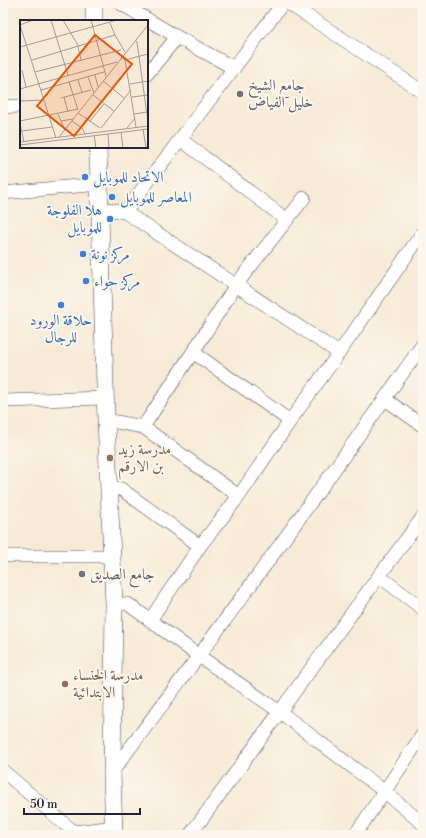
<svg xmlns="http://www.w3.org/2000/svg" width="426" height="838" font-family="'Libre Bodoni',Amiri,serif">
<style>
.lines{fill:none;stroke-linecap:round;stroke-linejoin:round}
.minor-casing{stroke:#424052;stroke-width:14}
.tertiary-casing{stroke:#424052;stroke-width:18}
.minor{stroke:#fff;stroke-width:13}
.tertiary{stroke:#fff;stroke-width:17}
.worship-dot{fill:#6b7280;stroke:#fbf7ec;stroke-width:1.5}
.shop-dot{fill:#3f7fe0;stroke:#fbf7ec;stroke-width:1.5}
.education-dot{fill:#8d6e63;stroke:#fbf7ec;stroke-width:1.5}
.labels{text-anchor:middle;stroke-width:4;stroke-linejoin:round;paint-order:stroke}
.worship-label{font-size:15px;fill:#5b616d;stroke:#fbf7ec;text-anchor:start}
.shop-label{font-size:15px;fill:#366cbe;stroke:#fbf7ec;text-anchor:start}
.education-label{font-size:15px;fill:#785e54;stroke:#fbf7ec;text-anchor:start}
.inset-road{fill:none;stroke:#a29a98;stroke-width:1}
.view{fill:#e8590c;fill-opacity:0.15;stroke:#e8590c;stroke-width:2}
.inset-edge{fill:none;stroke:#22223b;stroke-width:2}
</style>
<rect width="100%" height="100%" fill="#fbf7ec"/>
<filter id="ink" filterUnits="userSpaceOnUse"><feTurbulence type="fractalNoise" baseFrequency=".025" numOctaves="2"/><feDisplacementMap in="SourceGraphic" scale="8" xChannelSelector="R" yChannelSelector="G"/><feConvolveMatrix kernelMatrix="1 2 1 2 8 2 1 2 1" color-interpolation-filters="sRGB"/></filter>
<filter id="wash" filterUnits="userSpaceOnUse"><feTurbulence type="fractalNoise" baseFrequency=".012" numOctaves="4" result="noise"/><feDisplacementMap in="SourceGraphic" scale="16" xChannelSelector="R" yChannelSelector="G"/><feGaussianBlur stdDeviation="0.9" result="paint"/><feColorMatrix in="noise" values="0 0 0 0 0 0 0 0 0 0 0 0 0 0 0 0 0 1.4 0 .05"/><feComposite in="paint" operator="in"/></filter>
<g filter="url(#wash)">
<rect width="100%" height="100%" fill="#f7ead6"/>
</g>
<g filter="url(#ink)">
<g class="lines">
<g class="minor-casing">
<g id="minor">
<path d="M 120,3 L 177,37 L 234,68"/>
<path d="M 288,3 L 423,92"/>
<path d="M 147,74 L 177,37"/>
<path d="M 3,107 L 21,106"/>
<path d="M 180,139 L 287,220"/>
<path d="M 3,193 L 99,184"/>
<path d="M 100,208 L 125,212 L 339,353"/>
<path d="M 125,212 L 283,3"/>
<path d="M 193,352 L 290,421"/>
<path d="M 385,399 L 423,426"/>
<path d="M 3,401 L 105,398"/>
<path d="M 106,420 L 143,427 L 239,496"/>
<path d="M 143,427 L 193,352 L 236,285 L 304,198"/>
<path d="M 109,487 L 121,489 L 200,546"/>
<path d="M 3,556 L 112,556"/>
<path d="M 379,576 L 423,609"/>
<path d="M 114,604 L 128,604 L 199,656 L 280,712 L 384,791 L 423,824"/>
<path d="M 150,620 L 200,546 L 239,496 L 290,421 L 339,353 L 423,232"/>
<path d="M 3,771 L 74,832"/>
<path d="M 112,772 C 218,631 322,489 423,344"/>
<path d="M 71,835 L 74,832 L 114,827"/>
<path d="M 190,835 C 268,729 344,622 423,517"/>
<path d="M 355,835 L 423,734"/>
</g>
</g>
<g class="tertiary-casing">
<g id="tertiary">
<path d="M 94,3 L 94,21"/>
<path d="M 98,147 L 106,420 L 114,604 L 112,772 L 114,835"/>
</g>
</g>
<use href="#minor" class="minor"/>
<use href="#tertiary" class="tertiary"/>
</g>
</g>
<g class="worship-dot">
<circle cx="240" cy="94" r="4"/>
<circle cx="82" cy="574" r="4"/>
</g>
<g class="shop-dot">
<circle cx="85" cy="177" r="4"/>
<circle cx="112" cy="197" r="4"/>
<circle cx="110" cy="219" r="4"/>
<circle cx="83" cy="254" r="4"/>
<circle cx="86" cy="281" r="4"/>
<circle cx="61" cy="305" r="4"/>
</g>
<g class="education-dot">
<circle cx="110" cy="458" r="4"/>
<circle cx="65" cy="684" r="4"/>
</g>
<g class="labels">
<g class="worship-label">
<text x="248" y="90">جامع الشيخ<tspan x="248" dy="17">خليل الفياض</tspan></text>
<text x="90" y="579">جامع الصديق</text>
</g>
<g class="shop-label">
<text x="93" y="182">الاتحاد للموبايل</text>
<text x="120" y="202">المعاصر للموبايل</text>
<text x="102" y="215" text-anchor="end">هلا الفلوجة<tspan x="102" dy="17">للموبايل</tspan></text>
<text x="91" y="259">مركز نونة</text>
<text x="94" y="286">مركز حواء</text>
<text x="61" y="325" text-anchor="middle">حلاقة الورود<tspan x="61" dy="17">للرجال</tspan></text>
</g>
<g class="education-label">
<text x="118" y="454">مدرسة زيد<tspan x="118" dy="17">بن الارقم</tspan></text>
<text x="73" y="680">مدرسة الخنساء<tspan x="73" dy="17">الابتدائية</tspan></text>
</g>
</g>
<g transform="translate(20 20)">
<rect width="128" height="128" fill="#f7ead6"/>
<path class="inset-road" d="M 31,0 L 48,55M 43,0 L 59,27M 71,0 L 86,56M 90,3 L 95,15M 0,5 L 36,118M 0,5 L 13,0M 115,20 L 117,22 L 128,102M 0,27 L 97,0M 58,27 L 61,40M 101,37 L 105,40 L 128,34M 12,40 L 95,15 L 105,32M 105,40 L 116,107M 2,50 L 6,67M 15,52 L 101,30M 75,55 L 78,67M 68,57 L 74,73M 58,60 L 62,72M 83,61 L 104,78M 49,62 L 58,90M 110,64 L 128,61M 0,69 L 97,42M 21,70 L 84,52M 73,75 L 94,91M 44,77 L 48,92M 112,77 L 128,75M 41,78 L 71,70M 0,81 L 24,80M 58,93 L 80,108M 38,94 L 45,110M 114,94 L 127,92M 0,101 L 58,89M 41,101 L 53,99M 52,101 L 62,108 L 65,114M 70,101 L 84,84M 0,104 L 4,122M 81,108 L 111,70M 107,108 L 115,98M 123,109 L 126,128M 2,111 L 32,107M 101,112 L 103,128M 88,114 L 89,128M 74,115 L 76,128M 39,117 L 128,5M 0,122 L 128,106M 0,125 L 128,109"/>
<path class="view" d="M 75,15 L 112,44 L 54,116 L 17,86 Z"/>
<rect width="128" height="128" class="inset-edge"/>
</g>
<rect width="426" height="838" fill="none" stroke="#fbf7ec" stroke-width="16"/>
<path d="M24 808v6h116v-6" fill="none" stroke="#22223b" stroke-width="2"/>
<text x="30" y="808" font-size="12" fill="#22223b" stroke="#fbf7ec" stroke-width="3" paint-order="stroke">50 m</text>
</svg>
